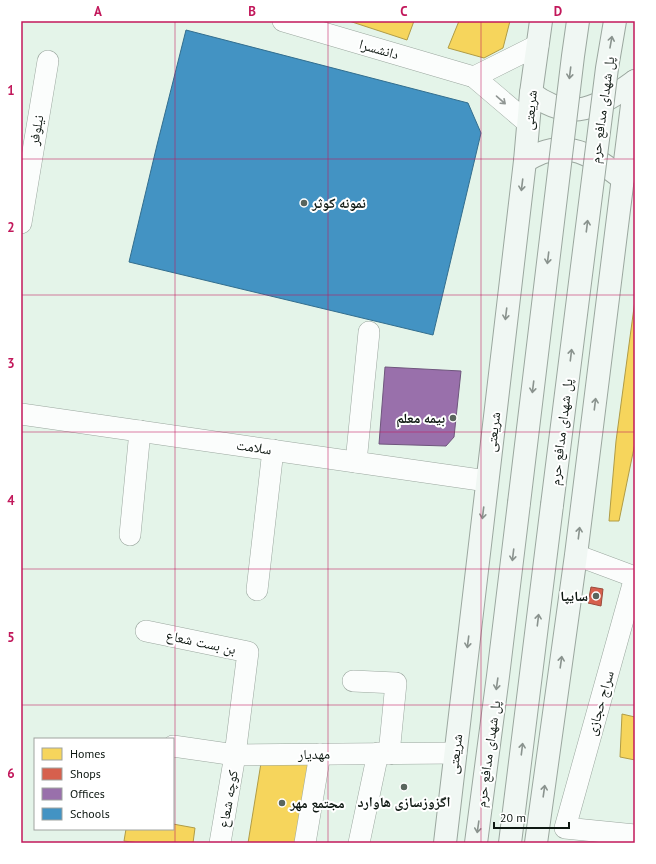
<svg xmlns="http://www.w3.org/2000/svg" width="656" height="864" font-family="'PT Sans','Noto Naskh Arabic',sans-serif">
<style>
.homes{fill:#f6d55c;stroke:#b09c46}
.shops{fill:#d6604d;stroke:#9a4a3b}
.offices{fill:#9970ab;stroke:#6f567d}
.schools{fill:#4393c3;stroke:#336e8e}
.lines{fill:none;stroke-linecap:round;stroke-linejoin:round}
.minor-casing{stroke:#9ba79f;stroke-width:22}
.secondary-casing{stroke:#9ba79f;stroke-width:24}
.minor{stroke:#fbfdfc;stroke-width:21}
.secondary{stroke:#f0f7f3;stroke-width:22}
.secondary-bridge-casing{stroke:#9ba79f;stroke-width:24;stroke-linecap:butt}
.secondary-bridge{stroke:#f0f7f3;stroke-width:22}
.oneway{stroke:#8a938e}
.oneway2{stroke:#909693}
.grid{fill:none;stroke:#c2185b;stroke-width:1;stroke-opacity:0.55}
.poi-dot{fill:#59655d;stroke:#fff;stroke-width:1.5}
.labels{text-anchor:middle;stroke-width:4;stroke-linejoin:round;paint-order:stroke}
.street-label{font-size:14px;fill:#0e1812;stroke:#fff}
.poi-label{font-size:14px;font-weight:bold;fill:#0e1812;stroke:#fff;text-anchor:start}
.neatline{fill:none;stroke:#c2185b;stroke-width:1.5}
.grid-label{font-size:13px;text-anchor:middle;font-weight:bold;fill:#c2185b}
</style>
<rect width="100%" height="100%" fill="#e4f4e9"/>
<g class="homes">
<path d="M 349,21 L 414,21 L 407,40 Z"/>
<path d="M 459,21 L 510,21 L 503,48 L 484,58 L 448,48 Z"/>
<path d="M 635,300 L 635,443 L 619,521 L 609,521 L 616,441 Z"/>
<path d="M 622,714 L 635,717 L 635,760 L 620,757 Z"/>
<path d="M 261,763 L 317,764 L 304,843 L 248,843 Z"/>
<path d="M 173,824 L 195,828 L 193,843 L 139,843 L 124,841 L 126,829 L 173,829 Z"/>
</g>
<path class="shops" d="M 591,587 L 603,589 L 601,606 L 588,603 Z"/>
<path class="offices" d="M 385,367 L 461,371 L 454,437 L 446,446 L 379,444 Z"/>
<path class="schools" d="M 186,30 L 468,103 L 481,133 L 433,335 L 129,262 L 157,145 Z"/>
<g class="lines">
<g class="minor-casing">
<g id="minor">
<path d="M 283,21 L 474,77 L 528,123"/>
<path d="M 474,77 L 538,45"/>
<path d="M 21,223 L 48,61"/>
<path d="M 21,414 L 487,481"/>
<path d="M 356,462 L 369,332"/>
<path d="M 130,535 L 140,431"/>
<path d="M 576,555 L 635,577 L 565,828 L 635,835"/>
<path d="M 257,590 L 273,450"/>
<path d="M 146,631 L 248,652 L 235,755 L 220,843"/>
<path d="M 353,681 L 396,683 L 389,754"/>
<path d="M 173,746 L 235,755 L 456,753"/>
<path d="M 305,843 L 320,754"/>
<path d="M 359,843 L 378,753"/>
</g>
</g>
<g class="secondary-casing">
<g id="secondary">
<path d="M 531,93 C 571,124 599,107 635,81"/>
<path d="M 525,161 C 530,158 536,155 541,153 C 574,141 599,160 623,179"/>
<path d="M 445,843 L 525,161 L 531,93 L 541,21"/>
<path d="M 476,843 L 498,676 L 519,503"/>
<path d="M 510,843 L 552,505"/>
<path d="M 536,843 L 576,555 L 635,81"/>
</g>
</g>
<use href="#minor" class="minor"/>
<use href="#secondary" class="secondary"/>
<g class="secondary-bridge-casing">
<g id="secondary-bridge">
<path d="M 519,503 L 573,56 L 578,21"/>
<path d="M 552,505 L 607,68 L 615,21"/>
</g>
</g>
<use href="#secondary-bridge" class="secondary-bridge"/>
</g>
<defs><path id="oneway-shaft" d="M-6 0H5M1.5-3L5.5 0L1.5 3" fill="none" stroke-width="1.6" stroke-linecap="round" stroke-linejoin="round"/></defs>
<g class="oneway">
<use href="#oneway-shaft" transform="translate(611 42) rotate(-80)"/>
<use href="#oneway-shaft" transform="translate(570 73) rotate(97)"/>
<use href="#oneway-shaft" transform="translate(522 185) rotate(97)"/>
<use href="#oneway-shaft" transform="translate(587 226) rotate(-83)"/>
<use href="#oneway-shaft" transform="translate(548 258) rotate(97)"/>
<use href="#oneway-shaft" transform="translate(506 314) rotate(97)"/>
<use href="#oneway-shaft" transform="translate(571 355) rotate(-83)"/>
<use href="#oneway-shaft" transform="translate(533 387) rotate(97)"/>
<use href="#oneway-shaft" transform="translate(595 404) rotate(-83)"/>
<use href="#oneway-shaft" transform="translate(483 513) rotate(97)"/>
<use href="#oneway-shaft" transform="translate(579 533) rotate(-83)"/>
<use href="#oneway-shaft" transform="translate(513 555) rotate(97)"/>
<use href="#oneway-shaft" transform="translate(538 620) rotate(-83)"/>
<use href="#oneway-shaft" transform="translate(468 642) rotate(97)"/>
<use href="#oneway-shaft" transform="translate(561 662) rotate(-82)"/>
<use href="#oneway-shaft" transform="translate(497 684) rotate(98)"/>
<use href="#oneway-shaft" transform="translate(522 749) rotate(-83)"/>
<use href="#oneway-shaft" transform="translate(544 791) rotate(-82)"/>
<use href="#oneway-shaft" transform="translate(478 827) rotate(98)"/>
</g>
<use class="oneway2" href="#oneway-shaft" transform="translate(501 100) rotate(41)"/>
<path class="grid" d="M 175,21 L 175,843M 328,21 L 328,843M 481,21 L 481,843M 21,159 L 635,159M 21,295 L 635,295M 21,432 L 635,432M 21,569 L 635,569M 21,705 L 635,705"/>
<g class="poi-dot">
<circle cx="304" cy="203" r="4"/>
<circle cx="453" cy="418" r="4"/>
<circle cx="596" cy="596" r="4"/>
<circle cx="404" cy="787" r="4"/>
<circle cx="282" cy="803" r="4"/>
</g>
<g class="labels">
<g class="street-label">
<text transform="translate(379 49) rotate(16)" y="5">دانشسرا</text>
<text transform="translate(530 110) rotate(-84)" y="5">شریعتی</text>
<text transform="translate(602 110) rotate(-82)" y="5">پل شهدای مدافع حرم</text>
<text transform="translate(36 130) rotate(-80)" y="5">نیلوفر</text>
<text transform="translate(493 432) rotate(-83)" y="5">شریعتی</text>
<text transform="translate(561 432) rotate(-83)" y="5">پل شهدای مدافع حرم</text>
<text transform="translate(254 447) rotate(8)" y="5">سلامت</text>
<text transform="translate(201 642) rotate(12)" y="5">بن بست شعاع</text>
<text transform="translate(600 703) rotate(-74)" y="5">سراج حجازی</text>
<text transform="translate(314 754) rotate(-1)" y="5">مهدیار</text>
<text transform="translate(455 754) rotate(-83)" y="5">شریعتی</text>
<text transform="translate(488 754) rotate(-82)" y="5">پل شهدای مدافع حرم</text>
<text transform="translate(228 799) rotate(-80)" y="5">کوچه شعاع</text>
</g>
<g class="poi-label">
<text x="312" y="208">نمونه کوثر</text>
<text x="445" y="423" text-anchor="end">بیمه معلم</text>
<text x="588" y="601" text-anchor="end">سایپا</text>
<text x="404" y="807" text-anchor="middle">اگزوزسازی هاوارد</text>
<text x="290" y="808">مجتمع مهر</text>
</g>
</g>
<rect width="656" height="864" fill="none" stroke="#ffffff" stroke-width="44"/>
<rect x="34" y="738" width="140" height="92" fill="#ffffff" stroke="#9fa3a0"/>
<rect x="42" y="748" width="20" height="12" fill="#f6d55c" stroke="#9fa3a0"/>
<text x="70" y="758" font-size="12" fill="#0e1812">Homes</text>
<rect x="42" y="768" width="20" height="12" fill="#d6604d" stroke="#9fa3a0"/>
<text x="70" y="778" font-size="12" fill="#0e1812">Shops</text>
<rect x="42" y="788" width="20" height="12" fill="#9970ab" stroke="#9fa3a0"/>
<text x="70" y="798" font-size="12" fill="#0e1812">Offices</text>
<rect x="42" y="808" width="20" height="12" fill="#4393c3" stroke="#9fa3a0"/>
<text x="70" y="818" font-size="12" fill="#0e1812">Schools</text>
<path d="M494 822v6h75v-6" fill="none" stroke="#0e1812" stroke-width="2"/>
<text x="500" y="822" font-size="12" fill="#0e1812" stroke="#ffffff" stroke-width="3" paint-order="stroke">20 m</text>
<rect x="22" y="22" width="612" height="820" class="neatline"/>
<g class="grid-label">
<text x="98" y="16">A</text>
<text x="252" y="16">B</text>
<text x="404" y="16">C</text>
<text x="558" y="16">D</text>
<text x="11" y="95">1</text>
<text x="11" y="232">2</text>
<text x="11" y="368">3</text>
<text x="11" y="505">4</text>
<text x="11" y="642">5</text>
<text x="11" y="778">6</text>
</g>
</svg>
